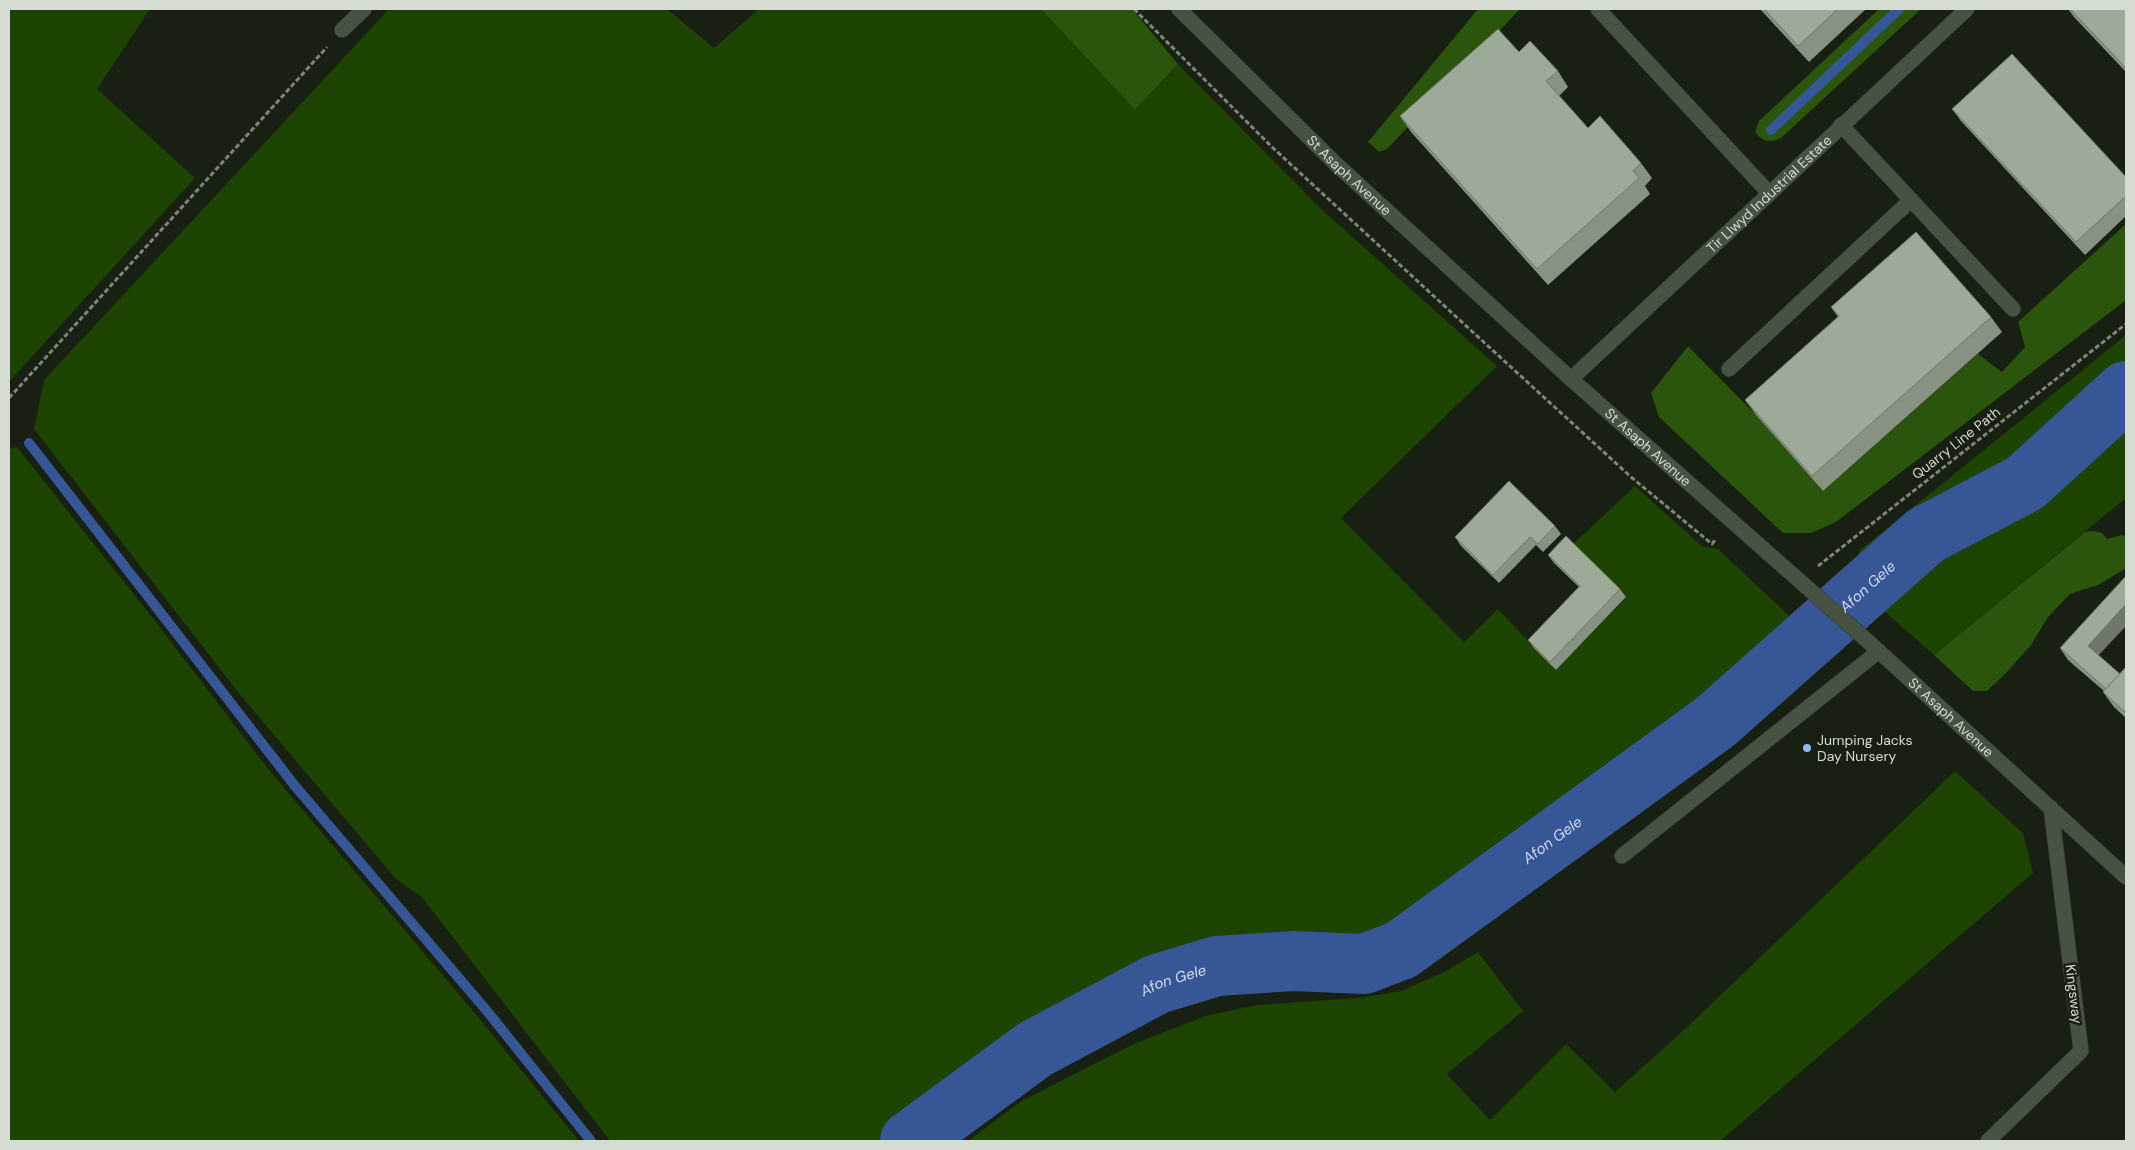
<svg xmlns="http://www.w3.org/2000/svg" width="2135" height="1150" font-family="'DM Sans',sans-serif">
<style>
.green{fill:#1d4300}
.forest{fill:#2b540c}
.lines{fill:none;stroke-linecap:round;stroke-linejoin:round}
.stream{stroke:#375695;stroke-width:10}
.river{stroke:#375695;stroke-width:60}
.service-casing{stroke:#31382f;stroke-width:16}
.minor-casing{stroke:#31382f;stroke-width:16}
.tertiary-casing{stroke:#31382f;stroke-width:16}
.path{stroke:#7d8579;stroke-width:3;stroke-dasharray:5 2.5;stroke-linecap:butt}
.service{stroke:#475242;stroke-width:15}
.minor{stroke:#475242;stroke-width:15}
.tertiary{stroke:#475242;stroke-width:15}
.wall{fill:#879282}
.shaded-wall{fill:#6e776a}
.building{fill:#9daa97;stroke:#6e776a}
.poi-dot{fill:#93b7fd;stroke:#172012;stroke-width:2}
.labels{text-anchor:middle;stroke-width:5;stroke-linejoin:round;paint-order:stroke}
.street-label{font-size:14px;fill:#d5dcd2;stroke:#172012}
.poi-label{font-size:14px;fill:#d5dcd2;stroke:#172012;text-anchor:start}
.water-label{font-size:15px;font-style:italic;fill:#d0daed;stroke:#172012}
</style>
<rect width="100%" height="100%" fill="#172012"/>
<g class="green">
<path d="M 9,9 L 150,9 L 97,89 L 195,178 L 9,382 Z"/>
<path d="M 389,9 L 667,9 L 714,48 L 759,9 L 1041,9 L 1135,110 L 1178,64 L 1320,208 L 1497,366 L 1341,518 L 1464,642 L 1498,609 L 1556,670 L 1626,598 L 1572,545 L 1635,486 L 1702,546 L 1718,549 L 1796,622 L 1741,687 L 1710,713 L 1458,894 L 1417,926 L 1391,941 L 1359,952 L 1338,950 L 1250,956 L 1201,963 L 1166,975 L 1074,1021 L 1023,1050 L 951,1100 L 899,1141 L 610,1141 L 421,896 L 396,879 L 241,696 L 34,429 L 44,380 Z"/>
<path d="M 2126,335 L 2126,498 L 1934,655 L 1877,605 L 1856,575 L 1859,551 Z"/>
<path d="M 17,447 L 155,621 L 269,770 L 474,1012 L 579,1141 L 9,1141 L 9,449 Z"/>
<path d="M 1955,771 L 2023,833 L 2033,873 L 1720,1141 L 968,1141 L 1020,1102 L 1076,1073 L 1136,1043 L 1205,1016 L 1257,1005 L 1359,998 L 1401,991 L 1446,971 L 1478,952 L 1523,1011 L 1447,1074 L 1490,1120 L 1566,1044 L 1615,1092 L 1685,1029 Z"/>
</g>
<g class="forest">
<path d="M 1041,9 L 1132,9 L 1178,64 L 1135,110 Z"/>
<path d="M 1478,9 L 1520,9 L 1387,149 L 1379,152 L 1368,142 Z"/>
<path d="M 1879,9 L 1921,9 L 1781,138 C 1770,143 1763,142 1755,132 L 1759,121 Z"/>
<path d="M 2126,224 L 2126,300 L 1836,522 L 1811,533 L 1783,533 L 1659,417 L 1651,393 L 1688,346 L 1756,415 L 1823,491 L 1978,354 L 2002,372 L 2025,347 L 2018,322 Z"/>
<path d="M 2094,531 L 2102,533 L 2107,539 L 2122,535 L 2126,536 L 2125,569 L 2098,585 L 2070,594 L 2048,617 L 2031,645 L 2007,672 L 1987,691 L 1973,691 L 1934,655 L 2085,532 Z"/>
</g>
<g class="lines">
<g class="stream">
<path d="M 1771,130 L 1899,9"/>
<path d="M 29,443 L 295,786 L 487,1011 L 591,1141"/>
</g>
<path class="river" id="s1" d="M 910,1141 L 1035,1049 L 1157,984 L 1217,966 L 1294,961 L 1364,964 L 1401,950 L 1715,722 L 1926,535 L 2025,483 L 2126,391"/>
<g class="service-casing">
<g id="service">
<path d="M 1598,9 L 1769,193"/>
<path d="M 342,30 L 364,9"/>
<path d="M 1841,125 L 2013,309"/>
<path d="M 1729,369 L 1911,200"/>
<path d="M 1622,856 L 1879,651"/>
<path d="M 1988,1141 L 2081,1051 L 2051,808"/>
</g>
</g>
<g class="minor-casing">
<g id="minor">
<path id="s2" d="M 1571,379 L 1967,9"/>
</g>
</g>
<g class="tertiary-casing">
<g id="tertiary">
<path id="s3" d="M 1179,9 L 1337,165 L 1571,379 L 1862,636 L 2126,877"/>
</g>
</g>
<g class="path">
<path d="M 1134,9 L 1272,147 L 1476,335 L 1631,477 L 1712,544 L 1716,539"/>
<path d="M 9,398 L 327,47"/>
<path d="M 1818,566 L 2126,324"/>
</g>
<use href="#service" class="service"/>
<use href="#minor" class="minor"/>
<use href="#tertiary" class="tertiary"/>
</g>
<g class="wall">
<path d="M 1760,9 L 1866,9 L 1809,62 Z"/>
<path d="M 2068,9 L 2126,9 L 2126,72 L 2074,17 Z"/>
<path d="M 1519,52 L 1558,71 L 1568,87 L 1559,96 L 1588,128 L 1641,163 L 1652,178 L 1645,186 L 1650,194 L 1548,285 L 1411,132 L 1400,116 Z"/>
<path d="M 1952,109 L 2126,177 L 2126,216 L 2085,255 L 1961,121 Z"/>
<path d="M 1831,307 L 1991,317 L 2002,332 L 1823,491 L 1756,415 L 1745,400 L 1838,317 Z"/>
<path d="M 1555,526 L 1561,534 L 1543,552 L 1536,545 L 1499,583 L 1461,546 L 1455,537 Z"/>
<path d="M 1548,555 L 1620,589 L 1626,597 L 1556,670 L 1534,648 L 1528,640 L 1579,587 L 1554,563 Z"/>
<path d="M 2060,648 L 2099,656 L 2120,674 L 2126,667 L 2126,718 L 2114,707 L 2103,692 L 2104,691 L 2068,660 Z"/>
</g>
<path class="shaded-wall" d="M 2126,604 L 2126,626 L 2096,658 L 2088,646 Z"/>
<g class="building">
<path d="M 1764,9 L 1838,9 L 1798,46 Z"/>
<path d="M 2070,9 L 2126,9 L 2126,68 Z"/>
<path d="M 1498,29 L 1519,52 L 1530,41 L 1558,71 L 1546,81 L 1588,128 L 1600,116 L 1641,163 L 1633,171 L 1639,178 L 1537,269 L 1400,116 Z"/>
<path d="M 2012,54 L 2126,177 L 2126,196 L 2076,242 L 1952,109 Z"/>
<path d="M 1916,232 L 1991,317 L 1812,476 L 1745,400 L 1839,316 L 1831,307 Z"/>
<path d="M 1509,481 L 1555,526 L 1538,544 L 1530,537 L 1493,575 L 1455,537 Z"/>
<path d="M 1566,536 L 1620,589 L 1550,662 L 1528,640 L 1580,586 L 1548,555 Z"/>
<path d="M 2126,576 L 2126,604 L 2088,646 L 2120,674 L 2106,689 L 2060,648 Z"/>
<path d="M 2126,667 L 2126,713 L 2103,692 Z"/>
</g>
<circle class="poi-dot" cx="1807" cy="748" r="5"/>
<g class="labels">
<g class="street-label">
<text dy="5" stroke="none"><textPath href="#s3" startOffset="238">St Asaph Avenue</textPath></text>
<text dy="5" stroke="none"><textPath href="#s2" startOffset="271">Tir Llwyd Industrial Estate</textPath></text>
<text transform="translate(1956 443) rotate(-38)" y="5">Quarry Line Path</text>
<text dy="5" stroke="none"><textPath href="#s3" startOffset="642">St Asaph Avenue</textPath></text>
<text dy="5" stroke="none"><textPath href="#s3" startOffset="1048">St Asaph Avenue</textPath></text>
<text transform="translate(2074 994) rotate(83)" y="5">Kingsway</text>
</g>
<g class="poi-label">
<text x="1817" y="745">Jumping Jacks<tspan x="1817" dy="16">Day Nursery</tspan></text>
</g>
<g class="water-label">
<text dy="5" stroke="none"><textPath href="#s1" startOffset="1135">Afon Gele</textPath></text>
<text dy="5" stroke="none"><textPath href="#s1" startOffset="730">Afon Gele</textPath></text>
<text dy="5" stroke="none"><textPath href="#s1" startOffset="310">Afon Gele</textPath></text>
</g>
</g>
<rect width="2135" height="1150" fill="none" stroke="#d5dcd2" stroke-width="20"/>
</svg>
